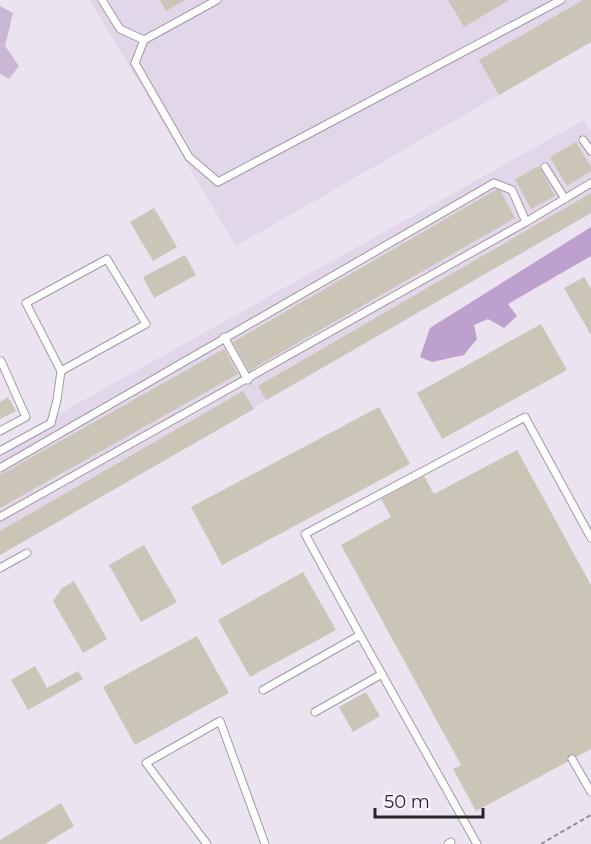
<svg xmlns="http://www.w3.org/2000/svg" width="591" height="844" font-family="Montserrat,sans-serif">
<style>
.built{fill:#e2d6e9}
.green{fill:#cab6d5}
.forest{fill:#bda0ce}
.building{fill:#cbc5b8}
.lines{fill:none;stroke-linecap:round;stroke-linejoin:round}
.lane-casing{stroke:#a099a4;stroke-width:9}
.path{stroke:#928c96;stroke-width:2;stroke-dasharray:4.5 3;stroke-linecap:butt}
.lane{stroke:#fff;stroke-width:7}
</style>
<rect width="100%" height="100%" fill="#ebe3f0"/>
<g class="built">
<path d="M 90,0 L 591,0 L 591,42 L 236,246 Z"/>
<path d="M 584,120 L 591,131 L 591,213 L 0,555 L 0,447 Z"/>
</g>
<path class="green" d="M 0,6 L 13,13 L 5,46 L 19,66 L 9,79 L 0,74 Z"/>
<path class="forest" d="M 591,227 L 591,256 L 508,304 L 517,316 L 504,328 L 488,319 L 474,325 L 477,339 L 464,355 L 432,362 L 420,357 L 430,328 Z"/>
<g class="building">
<path d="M 160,0 L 185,0 L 166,11 Z"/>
<path d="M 448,0 L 509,0 L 464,27 Z"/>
<path d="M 583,0 L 591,0 L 591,42 L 499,95 L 479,60 Z"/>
<path d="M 576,142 L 591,167 L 591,171 L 567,186 L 550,157 Z"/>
<path d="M 539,166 L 555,196 L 531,209 L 515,179 Z"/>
<path d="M 499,188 L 515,218 L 249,371 L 233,342 Z"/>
<path d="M 591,193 L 591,213 L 266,400 L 258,386 Z"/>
<path d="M 154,208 L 177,247 L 153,261 L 130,222 Z"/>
<path d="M 185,255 L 196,275 L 154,298 L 143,277 Z"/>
<path d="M 584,277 L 591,289 L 591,335 L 564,288 Z"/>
<path d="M 541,324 L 567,370 L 442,439 L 417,393 Z"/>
<path d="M 224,349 L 238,374 L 0,508 L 0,475 Z"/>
<path d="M 243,391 L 254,409 L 0,555 L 0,531 Z"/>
<path d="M 8,397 L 16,411 L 0,419 L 0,402 Z"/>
<path d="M 379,407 L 410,464 L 222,565 L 191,507 Z"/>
<path d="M 517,450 L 591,585 L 591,749 L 476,811 L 453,769 L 461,765 L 341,545 L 391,517 L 381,499 L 424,476 L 434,494 Z"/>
<path d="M 144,545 L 177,602 L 141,622 L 109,565 Z"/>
<path d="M 303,572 L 336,630 L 250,677 L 218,620 Z"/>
<path d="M 74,581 L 107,639 L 83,653 L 53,601 L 62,588 Z"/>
<path d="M 197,636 L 229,693 L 135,745 L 103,687 Z"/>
<path d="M 35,666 L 47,688 L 78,671 L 83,679 L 28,710 L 11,680 Z"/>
<path d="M 366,692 L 380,716 L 353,732 L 339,707 Z"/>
<path d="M 61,803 L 74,826 L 45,844 L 0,844 L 0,840 Z"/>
</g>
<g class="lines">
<g class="lane-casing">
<g id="lane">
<path d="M 102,0 L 120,29 L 144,40 L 217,0"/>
<path d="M 144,40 L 135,63 L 189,157 L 218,182 L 561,0"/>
<path d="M 583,140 L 591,151"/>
<path d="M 545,167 L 565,199"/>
<path d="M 224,337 L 248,380"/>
<path d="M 0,362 L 1,361 L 26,417 L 0,431"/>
<path d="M 0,451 L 51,423 L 57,400 L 61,371 L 26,303 L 107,259 L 146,324 L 61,371"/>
<path d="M 0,468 L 494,183 L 512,190 L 526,222"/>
<path d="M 0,517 L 526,222 L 591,183"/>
<path d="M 0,568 L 27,553"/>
<path d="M 263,690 L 360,635"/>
<path d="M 315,712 L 382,674"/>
<path d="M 572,759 L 591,792"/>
<path d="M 207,844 L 146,763 L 220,721 L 265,844"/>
<path d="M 448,844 L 451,842"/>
<path d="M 477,844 L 360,635 L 305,534 L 525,417 L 591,538"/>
</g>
</g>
<path class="path" d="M 541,844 L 591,815"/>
<use href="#lane" class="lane"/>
</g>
<path d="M375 808v9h108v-9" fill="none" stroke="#29262b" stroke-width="3"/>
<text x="384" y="808" font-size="18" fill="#29262b" stroke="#f9f1fd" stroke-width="4.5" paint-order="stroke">50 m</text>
</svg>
